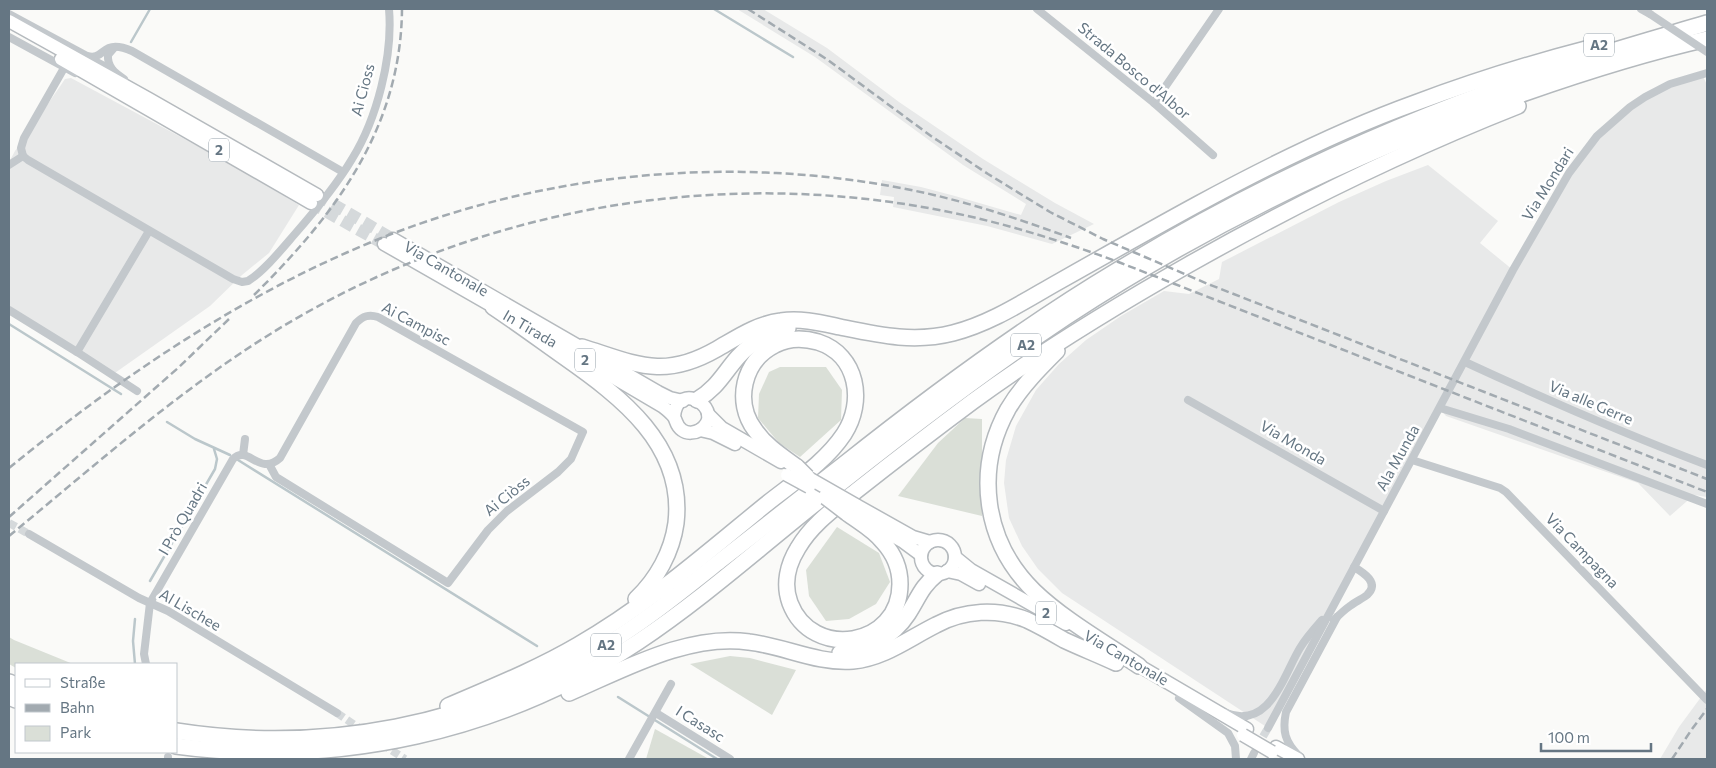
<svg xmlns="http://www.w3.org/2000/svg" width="1716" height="768" font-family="Commissioner,sans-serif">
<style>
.built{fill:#e8e9e9}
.green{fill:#dadfd7}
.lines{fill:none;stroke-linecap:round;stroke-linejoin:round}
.stream{stroke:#bbc7cb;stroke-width:2.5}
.street-tunnel{stroke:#d5d9db;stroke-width:8;stroke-dasharray:8 4;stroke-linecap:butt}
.primary-tunnel{stroke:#d5d9db;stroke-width:12;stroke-dasharray:12 6;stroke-linecap:butt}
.primary-casing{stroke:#b5babe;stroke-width:15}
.highway-casing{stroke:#b4b9bd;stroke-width:18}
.street{stroke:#c3c8cc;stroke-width:8}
.primary{stroke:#fff;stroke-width:12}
.highway{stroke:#fff;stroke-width:15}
.rail{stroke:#a2aab0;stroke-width:2.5;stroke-dasharray:8 4;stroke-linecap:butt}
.primary-bridge-casing{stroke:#b5babe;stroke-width:15;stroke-linecap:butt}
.highway-bridge-casing{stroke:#b4b9bd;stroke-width:18;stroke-linecap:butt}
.street-bridge{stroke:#c3c8cc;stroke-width:8}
.primary-bridge{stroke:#fff;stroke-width:12}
.highway-bridge{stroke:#fff;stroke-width:15}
.labels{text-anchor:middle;stroke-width:5;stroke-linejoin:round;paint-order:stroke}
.shield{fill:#fff;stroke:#939fa8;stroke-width:1}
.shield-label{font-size:14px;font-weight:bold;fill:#657683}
.street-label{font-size:15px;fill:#657683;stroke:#fff}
</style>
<rect width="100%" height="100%" fill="#fafaf8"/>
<g class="built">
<path d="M 737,9 L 763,9 L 827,48 L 899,102 L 983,159 L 1055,203 L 1094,224 L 1052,244 L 987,226 L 893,207 L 894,197 L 880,195 L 882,180 L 921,187 L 955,196 L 1021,215 L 1026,204 L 963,165 L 815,57 Z"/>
<path d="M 1702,74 L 1707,85 L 1707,497 L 1694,495 L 1670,516 L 1638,483 L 1446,416 L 1440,409 L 1268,728 L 1062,593 L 1038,569 L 1022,546 L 1009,518 L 1004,483 L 1006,460 L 1016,426 L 1036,390 L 1059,364 L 1086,340 L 1121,316 L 1164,291 L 1189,294 L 1219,279 L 1222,262 L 1339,202 L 1386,181 L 1428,165 L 1498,221 L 1480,243 L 1513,270 L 1590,144 L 1645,97 Z"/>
<path d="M 71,78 L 233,165 L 299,205 L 269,253 L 242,275 L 210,306 L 112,375 L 9,308 L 9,162 L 15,151 L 61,85 L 65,79 Z"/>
<path d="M 1707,689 L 1707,759 L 1660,759 L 1679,727 Z"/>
</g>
<g class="green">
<path d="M 780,367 L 826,367 L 842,390 L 841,420 L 800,457 L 779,443 L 758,418 L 759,394 L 769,372 Z"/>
<path d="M 965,418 L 982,419 L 982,516 L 898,496 L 938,443 Z"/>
<path d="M 837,527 L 879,553 L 890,582 L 876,604 L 849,619 L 826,621 L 809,596 L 806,570 Z"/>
<path d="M 9,637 L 14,640 L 73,664 L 16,664 L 16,668 L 9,664 Z"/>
<path d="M 730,656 L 750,658 L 796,670 L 772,715 L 690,664 Z"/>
<path d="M 655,729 L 709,759 L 646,759 Z"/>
</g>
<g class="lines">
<g class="stream">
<path d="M 714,9 L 793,57"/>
<path d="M 131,42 L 150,9"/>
<path d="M 9,324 L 121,394"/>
<path d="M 167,422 L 195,439 L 230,455"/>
<path d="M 238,460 L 537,646"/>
<path d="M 150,581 L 215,469 L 217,459 L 214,449"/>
<path d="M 135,664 L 133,641 L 135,619"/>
<path d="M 618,697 L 717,759"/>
</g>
<g class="street-tunnel">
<path d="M 9,523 L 29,534"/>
<path d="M 337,713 L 362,730"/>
<path d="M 382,744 L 405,759"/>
<path d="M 1257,747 L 1268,728"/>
</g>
<g class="primary-tunnel">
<path d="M 317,195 L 393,239"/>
<path d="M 311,203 L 384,244"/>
</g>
<g class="primary-casing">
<g id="primary">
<path d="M 9,21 L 149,99 L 317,195"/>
<path d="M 61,59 L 311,203"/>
<path d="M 393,239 L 658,392 L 670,398 L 683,401"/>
<path d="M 384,244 L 501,311"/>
<path d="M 555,343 L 662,406 C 666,409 671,413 674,417 C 677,422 676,426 682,430 C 687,434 695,433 700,430 C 728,411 677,377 674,417"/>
<path d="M 708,414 L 722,428 L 781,462"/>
<path d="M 700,430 L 713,433 L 735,444"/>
<path d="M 856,505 L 913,537 L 930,542"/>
<path d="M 866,520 L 902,541 L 921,555"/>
<circle cx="938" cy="557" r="17"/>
<path d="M 955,557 L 971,570 L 1066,624"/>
<path d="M 947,571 L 961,574 L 979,584"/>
<path d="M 1131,661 L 1247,729"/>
<path d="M 1276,747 L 1298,759"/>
</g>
</g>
<g class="highway-casing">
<g id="highway">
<path d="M 493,307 C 517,323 540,340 564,357 C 621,397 685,445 676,523 C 672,552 657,579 636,599"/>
<path d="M 582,347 C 636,364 663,380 717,349 C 738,337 757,324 781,321 C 801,318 821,323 840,327 C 879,335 914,343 953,333 C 992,323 1026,300 1060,281 C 1106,255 1152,229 1198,204 C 1268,166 1340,130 1415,103 C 1471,82 1528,64 1586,49"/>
<path d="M 1057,351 C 1039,369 1021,387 1008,409 C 974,470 984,542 1034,591 C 1063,619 1105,643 1139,666"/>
<path d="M 697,400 C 718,387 723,374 738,357 C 751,342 769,333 788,328"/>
<path d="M 847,513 C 859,522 874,530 883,542 C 894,554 900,569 900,584 C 900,647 812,661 790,603 C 783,584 788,564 798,548 C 812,524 835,508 856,491 C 894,461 933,431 972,402 C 1040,352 1114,307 1188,265 C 1294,205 1404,151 1518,106"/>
<path d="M 840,653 C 867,651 893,637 908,614 C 919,597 921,587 937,574"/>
<path d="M 9,682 L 16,685"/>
<path d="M 569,693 C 623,670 688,633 749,642 C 784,646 817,664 853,661 C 884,658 908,639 936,625 C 964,610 997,608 1027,620 C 1040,626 1052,633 1064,640 C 1081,648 1099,655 1116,663"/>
<path d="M 9,697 L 16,700"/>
<path d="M 448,706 C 492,687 537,669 578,645 C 646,606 704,555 764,506 C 791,484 824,464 844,434 C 865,402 858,355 818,342 C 804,338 788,338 775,345 C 743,361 734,402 755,430 C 766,446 782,456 797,467"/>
<path d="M 176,731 C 323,754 474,725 601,648 C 643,623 681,592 720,561 C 761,529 802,497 843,465 C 931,395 1021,328 1118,270 C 1246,192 1383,128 1525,79 C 1585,58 1646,41 1707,23"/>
<path d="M 176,746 C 338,768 502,732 638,642 C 701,600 757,550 816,503 C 897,438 979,375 1066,317 C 1208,224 1364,149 1525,93 C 1585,72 1645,53 1707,39"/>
</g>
</g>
<g class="street">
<path d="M 1037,9 L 1154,103 L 1213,155"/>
<path d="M 1641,9 L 1650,14"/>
<path d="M 9,14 L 87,56 C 99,59 100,52 109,48 C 116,45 125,48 132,51 L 343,172"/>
<path d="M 9,37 L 75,73"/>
<path d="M 114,48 L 108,55 C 107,67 115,73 124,79"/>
<path d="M 89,58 L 112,70"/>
<path d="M 1154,103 L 1219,9"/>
<path d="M 23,156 L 28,160 L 233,279 L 242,282 L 248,281 C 264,271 281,250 294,235 C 315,211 336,186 352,159 C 377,119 393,56 389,9"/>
<path d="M 23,156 L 21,148 L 24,138 L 64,68"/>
<path d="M 9,165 L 23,156"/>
<path d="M 9,310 L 77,352 L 137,391"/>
<path d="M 77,352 L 149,231"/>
<path d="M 1465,362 C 1545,399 1625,434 1707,465"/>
<path d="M 1188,400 L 1384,511"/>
<path d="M 1440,408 L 1509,429 L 1707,504"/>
<path d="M 243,455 L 245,439"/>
<path d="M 1412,460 L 1500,488 L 1506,492 L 1707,700"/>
<path d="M 29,534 L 139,598 L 168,611 L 337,713"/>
<path d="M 1334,620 C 1339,615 1344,610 1350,606 C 1355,602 1362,599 1367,595 C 1380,583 1364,573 1354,567"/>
<path d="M 146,664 L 144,654 L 150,603 L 233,459 C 248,444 259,477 280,458 L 356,323 C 363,316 369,314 378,317 L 583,432 L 571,459 L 558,472 L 507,511 L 488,530 L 448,583 L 276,477 L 269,464"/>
<path d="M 1179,698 L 1228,733 L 1235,746 L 1236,759"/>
<path d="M 656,713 L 730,759"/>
<path d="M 1226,713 C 1270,730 1283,676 1300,648 C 1306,638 1314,629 1322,620"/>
<path d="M 1268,728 L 1513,270 L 1569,173 L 1597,136 L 1630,107 L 1645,97 L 1670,84 L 1707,73"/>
<path d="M 1299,756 C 1285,742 1282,731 1286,712 L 1337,617"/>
<path d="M 168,757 L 168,759"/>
<path d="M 629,759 L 671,684"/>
<path d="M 1251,759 L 1254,753"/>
</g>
<use href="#primary" class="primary"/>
<use href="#highway" class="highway"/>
<g class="rail">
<path d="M 748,9 L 828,60 L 931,136 L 988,174 L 1050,212 L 1103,239 L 1208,284 L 1707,479"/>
<path d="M 254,295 C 335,215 401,128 402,9"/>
<path d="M 9,468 C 112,384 225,306 348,252 C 524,174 723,152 911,190 C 966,201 1019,219 1071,238"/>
<path d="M 9,517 L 178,368 L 230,318"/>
<path d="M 9,536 C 98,463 186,384 285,325 C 481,208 716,167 939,210 C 1002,222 1062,241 1121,263 L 1707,492"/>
<path d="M 1672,759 L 1692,729 L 1707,709"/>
</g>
<g class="primary-bridge-casing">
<g id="primary-bridge">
<path d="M 800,473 L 856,505"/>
<path d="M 787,475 L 809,487"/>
<path d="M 1243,735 L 1272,752"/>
</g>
</g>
<g class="highway-bridge-casing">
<g id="highway-bridge">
<path d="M 797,467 L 807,477"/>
<path d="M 826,497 L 847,513"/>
</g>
</g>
<path class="street-bridge" d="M 1650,14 L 1707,52"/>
<use href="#primary-bridge" class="primary-bridge"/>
<use href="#highway-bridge" class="highway-bridge"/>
</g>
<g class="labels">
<g class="shield">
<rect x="1584" y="33.5" width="30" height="23" rx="4"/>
<rect x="209" y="138.5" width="20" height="23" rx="4"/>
<rect x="1011" y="333.5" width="30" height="23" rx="4"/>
<rect x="575" y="348.5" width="20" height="23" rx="4"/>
<rect x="1036" y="601.5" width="20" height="23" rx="4"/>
<rect x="591" y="633.5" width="30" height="23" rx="4"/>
</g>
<g class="shield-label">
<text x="1599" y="50">A2</text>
<text x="219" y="155">2</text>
<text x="1026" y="350">A2</text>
<text x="585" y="365">2</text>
<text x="1046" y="618">2</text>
<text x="606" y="650">A2</text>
</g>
<g class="street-label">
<text transform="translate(1134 71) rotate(40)" y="5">Strada Bosco d'Albor</text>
<text transform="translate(363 90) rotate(-75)" y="5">Ai Cioss</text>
<text transform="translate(1548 184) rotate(-58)" y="5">Via Mondari</text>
<text transform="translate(446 269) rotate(30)" y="5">Via Cantonale</text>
<text transform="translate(416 324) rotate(28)" y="5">Ai Campisc</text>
<text transform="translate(530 329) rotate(30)" y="5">In Tirada</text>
<text transform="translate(1591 403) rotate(23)" y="5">Via alle Gerre</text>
<text transform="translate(1293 443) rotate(30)" y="5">Via Monda</text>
<text transform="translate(1398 458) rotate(-61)" y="5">Ala Munda</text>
<text transform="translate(507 496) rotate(-39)" y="5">Ai Ciòss</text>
<text transform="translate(183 519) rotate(-60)" y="5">I Prò Quadri</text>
<text transform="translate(1582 551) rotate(46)" y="5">Via Campagna</text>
<text transform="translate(190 610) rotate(30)" y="5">Al Lischee</text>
<text transform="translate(1126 658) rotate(30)" y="5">Via Cantonale</text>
<text transform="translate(700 724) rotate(32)" y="5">I Casasc</text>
</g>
</g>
<rect width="1716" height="768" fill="none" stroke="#657683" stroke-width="20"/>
<rect x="15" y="663" width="162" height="90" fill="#ffffff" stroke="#c1c8cd"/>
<rect x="25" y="679" width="25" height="8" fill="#ffffff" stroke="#c1c8cd"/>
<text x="60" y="688" font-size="15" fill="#657683">Straße</text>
<rect x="25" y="704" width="25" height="8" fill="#a2aab0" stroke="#c1c8cd"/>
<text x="60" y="713" font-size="15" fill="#657683">Bahn</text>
<rect x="25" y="726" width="25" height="15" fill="#dadfd7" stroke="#c1c8cd"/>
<text x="60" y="738" font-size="15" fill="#657683">Park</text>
<path d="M1541 743v8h110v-8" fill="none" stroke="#657683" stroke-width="2.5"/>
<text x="1548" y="743" font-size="15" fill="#657683" stroke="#ffffff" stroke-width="4" paint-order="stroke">100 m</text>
</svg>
